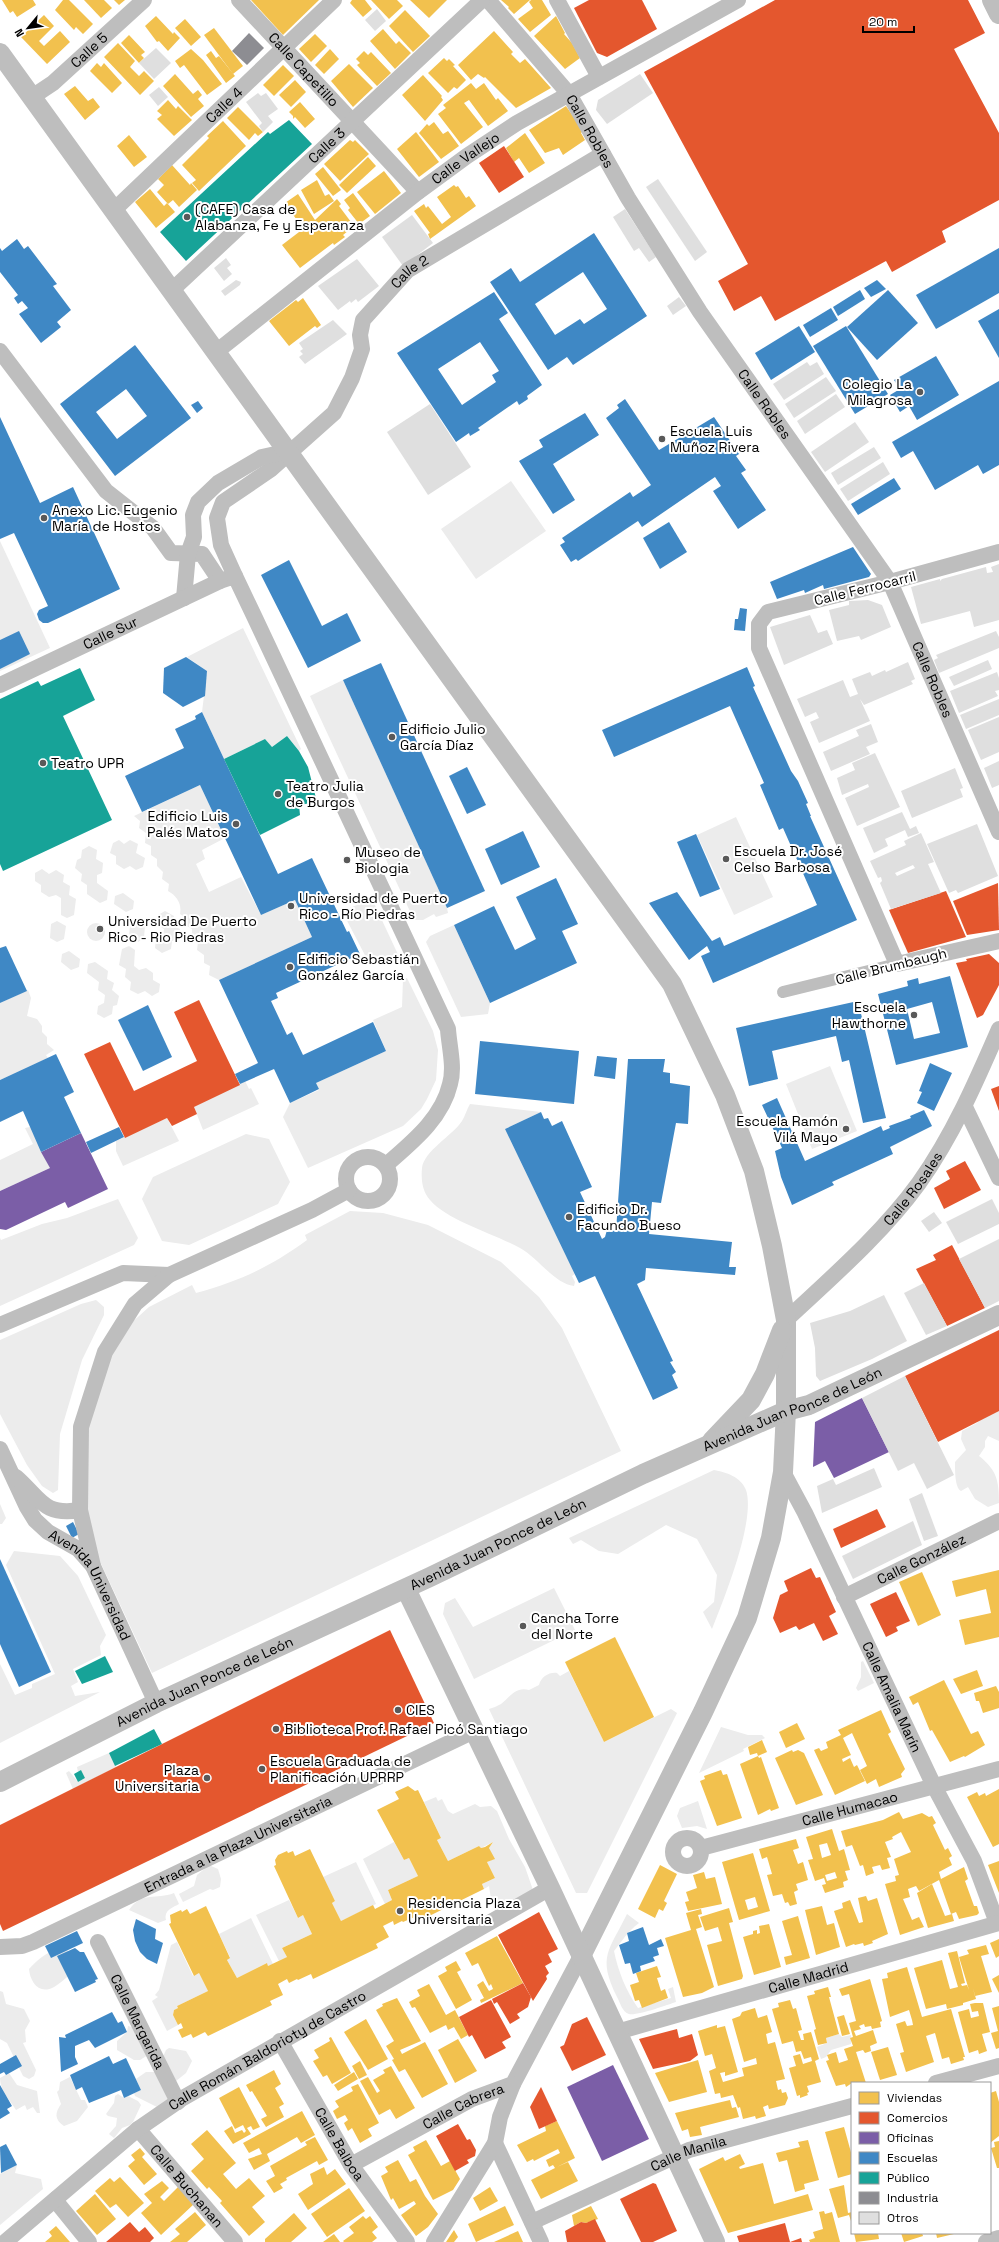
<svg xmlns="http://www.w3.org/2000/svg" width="999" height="2242" font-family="'Space Grotesk',sans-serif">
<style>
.green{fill:#ececec}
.homes{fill:#f2c14e;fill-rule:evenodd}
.shops{fill:#e4572e}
.offices{fill:#7b5ea7}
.schools{fill:#3f88c5;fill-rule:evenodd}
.public{fill:#17a398}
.industry{fill:#8d8d92}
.building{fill:#dfdfdf;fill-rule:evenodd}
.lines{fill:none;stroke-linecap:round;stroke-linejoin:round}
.pedestrian{stroke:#bebebe;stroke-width:12}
.minor{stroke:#bebebe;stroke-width:16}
.tertiary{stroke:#bebebe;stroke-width:20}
.poi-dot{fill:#595959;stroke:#fff;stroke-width:1.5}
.labels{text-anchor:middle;stroke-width:4;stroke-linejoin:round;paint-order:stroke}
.street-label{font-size:14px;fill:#000;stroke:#fff}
.poi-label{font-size:14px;fill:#000;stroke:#fff;text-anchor:start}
</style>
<rect width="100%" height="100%" fill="#fff"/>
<g class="green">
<path d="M 511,481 L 546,531 L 476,579 L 441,529 Z"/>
<path d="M 0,541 L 50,648 L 0,671 Z"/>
<path d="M 243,628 L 301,749 L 299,751 L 287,736 L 272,747 L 265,739 L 224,759 L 202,712 L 207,671 L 187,657 Z"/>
<path d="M 343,680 L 447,908 L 448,913 L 436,917 L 434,914 L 423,920 L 414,920 L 310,696 Z"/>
<path d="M 200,785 L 225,838 L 202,850 L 205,859 L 196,864 L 209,892 L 241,877 L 261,915 L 295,900 L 312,937 L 219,980 L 209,975 L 210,966 L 204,963 L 204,955 L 197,950 L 198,942 L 192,937 L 192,929 L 185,925 L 186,918 L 180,914 C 182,904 177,896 168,891 L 169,884 L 162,879 L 163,872 L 157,866 L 157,859 L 151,855 L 151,846 L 145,843 L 146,833 L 139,828 L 140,821 L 134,816 Z"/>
<path d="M 736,817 L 773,897 L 734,915 L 697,835 Z"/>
<path d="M 119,840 L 124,844 L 130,840 L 138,844 L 136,853 L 145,858 L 143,867 L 136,870 L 130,866 L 124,869 L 116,864 L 116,856 L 110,853 L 113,843 Z"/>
<path d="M 89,846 L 97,850 L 96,859 L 103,863 L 102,873 L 97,875 L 97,883 L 108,891 L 107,900 L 100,903 L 87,894 L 87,885 L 81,881 L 82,874 L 75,868 L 77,860 L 81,858 L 82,850 Z"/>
<path d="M 42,869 L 49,874 L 56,870 L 64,875 L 63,882 L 70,886 L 69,895 L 76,899 L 74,915 L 67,918 L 61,915 L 61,898 L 56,895 L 49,897 L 41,892 L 41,885 L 35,881 L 35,873 Z"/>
<path d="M 123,893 L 134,901 L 133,909 L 126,912 L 114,904 L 115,896 Z"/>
<path d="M 372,899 L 402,963 L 396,965 L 381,955 L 368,961 L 342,911 Z"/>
<path d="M 165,911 L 174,916 L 172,925 L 180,929 L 179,938 L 172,941 L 171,949 L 162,953 L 155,948 L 156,939 L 163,937 L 164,929 L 156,924 L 158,915 Z"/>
<path d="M 138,920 L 145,925 L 144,938 L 138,942 L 129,937 L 130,924 Z"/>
<path d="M 57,921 L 66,926 L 64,939 L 57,942 L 50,938 L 51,924 Z"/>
<circle cx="96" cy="932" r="9"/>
<path d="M 454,925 L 490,1003 L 488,1014 L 461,1017 L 426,942 L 430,936 Z"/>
<path d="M 129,946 L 135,950 L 134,966 L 139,970 L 146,968 L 153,973 L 153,980 L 160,984 L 159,992 L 152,996 L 145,991 L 138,994 L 130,990 L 131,982 L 125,977 L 126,969 L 119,965 L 122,949 Z"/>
<path d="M 69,951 L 80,959 L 79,967 L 71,970 L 61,962 L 62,954 Z"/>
<path d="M 95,962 L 108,971 L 107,979 L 114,983 L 112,990 L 119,996 L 117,1005 L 113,1006 L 112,1014 L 104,1018 L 97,1014 L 98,1006 L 104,1003 L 105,995 L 98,990 L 99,982 L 87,973 L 88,964 Z"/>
<path d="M 407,978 L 433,1031 L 438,1050 L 436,1080 L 427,1099 L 421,1109 L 403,1126 L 308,1168 L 283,1117 L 290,1103 L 319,1090 L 316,1083 L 386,1051 L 373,1020 L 402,1007 L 403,979 Z"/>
<path d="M 28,990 L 31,998 L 27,1016 L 37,1019 L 42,1026 L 42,1032 L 47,1037 L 47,1044 L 54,1050 L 46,1055 L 48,1058 L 0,1080 L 0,1003 Z"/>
<path d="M 830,1066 L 857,1131 L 812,1149 L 786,1084 Z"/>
<path d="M 245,1081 L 249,1089 L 251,1088 L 259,1104 L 203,1130 L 194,1107 Z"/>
<path d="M 470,1104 L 541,1112 L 505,1129 L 575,1274 L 572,1276 L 575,1282 L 574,1286 C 555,1284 538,1258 520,1248 C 495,1234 448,1221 430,1200 C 422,1191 421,1179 422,1168 C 424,1151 452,1136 462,1121 C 465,1116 467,1109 470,1104 Z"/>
<path d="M 167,1118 L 179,1141 L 123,1166 L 116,1151 L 116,1141 Z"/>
<path d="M 30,1127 L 50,1168 L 0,1191 L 0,1160 L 33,1144 L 25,1128 Z"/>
<path d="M 246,1134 L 269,1139 L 290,1182 L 278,1204 L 189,1245 L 162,1241 L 142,1199 L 153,1177 Z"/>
<path d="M 118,1199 L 138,1238 L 134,1245 L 0,1306 L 0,1238 L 1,1240 L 42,1224 L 67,1218 Z"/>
<path d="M 350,1211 L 383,1213 L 428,1225 L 501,1262 L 539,1297 L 562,1328 L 621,1451 L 152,1673 L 97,1555 L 85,1503 L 87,1428 L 110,1355 L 129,1325 L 149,1307 L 192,1285 L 196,1293 C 240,1281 270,1267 307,1240 L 305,1235 Z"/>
<path d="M 96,1300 L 104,1307 L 104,1315 L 82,1360 L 60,1434 L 58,1490 L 53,1493 L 42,1486 L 27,1465 L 0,1414 L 0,1340 L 81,1304 Z"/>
<path d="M 999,1403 L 999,1441 L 988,1436 L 985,1441 L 985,1447 L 979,1456 C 997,1470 999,1481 999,1503 L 988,1507 L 975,1499 L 968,1487 L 961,1491 C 955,1488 955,1471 955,1462 L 966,1450 L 961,1439 L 962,1431 L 977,1423 Z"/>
<path d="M 714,1470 C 726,1472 741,1477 746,1490 C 756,1520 724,1599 712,1629 L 703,1612 L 714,1602 L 717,1575 L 697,1539 L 666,1525 L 618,1554 L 599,1551 L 581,1540 L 573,1544 L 569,1538 Z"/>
<path d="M 0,1504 L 6,1518 L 2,1524 L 0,1524 Z"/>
<path d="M 14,1551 L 60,1556 L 78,1576 L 106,1635 L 100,1646 L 101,1655 L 73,1669 L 78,1682 L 71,1686 L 75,1696 L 100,1692 L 0,1743 L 0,1664 L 15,1695 L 32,1688 L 32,1684 L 55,1674 L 6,1565 Z"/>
<path d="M 554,1588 L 575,1630 L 474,1679 L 443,1614 L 445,1603 L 455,1598 L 473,1627 Z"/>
<path d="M 863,1661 L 874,1683 L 858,1691 L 856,1688 L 861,1677 L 861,1662 Z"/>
<path d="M 569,1671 L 604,1742 L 671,1709 L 677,1713 L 587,1893 L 576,1893 L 489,1709 C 493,1708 497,1706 501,1704 C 510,1697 516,1686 529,1690 L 539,1685 C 541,1677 549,1672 557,1673 L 560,1676 Z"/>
<path d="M 721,1727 L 748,1735 L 762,1735 L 765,1738 L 743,1749 L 744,1751 L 699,1773 Z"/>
<path d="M 109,1753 L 116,1767 L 73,1789 L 66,1773 L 69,1771 L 78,1782 L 85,1778 L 81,1770 L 78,1772 L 77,1767 Z"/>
<path d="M 436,1797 L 438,1801 L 442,1799 L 448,1811 L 453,1814 L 475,1804 L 480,1807 L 491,1806 L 497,1811 L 509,1839 L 525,1867 L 533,1890 L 508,1906 L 491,1899 L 489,1886 L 484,1889 L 482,1884 L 495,1878 L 487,1862 L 494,1859 L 489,1848 L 493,1842 L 481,1848 L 479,1846 L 448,1861 L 437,1840 L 441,1838 L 424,1802 Z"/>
<path d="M 698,1801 L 707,1829 L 697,1826 L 682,1828 L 677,1816 L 680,1808 Z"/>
<path d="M 394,1842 L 404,1860 L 409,1858 L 418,1876 L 388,1890 L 392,1900 L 385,1904 L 363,1859 Z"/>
<path d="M 356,1862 L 376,1904 L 341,1921 L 332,1903 L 335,1901 L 323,1877 Z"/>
<path d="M 209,1865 L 218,1869 L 221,1879 L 220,1887 L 213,1890 L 210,1889 L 183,1902 L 179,1894 L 194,1886 L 197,1875 Z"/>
<path d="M 174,1893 L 179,1904 C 172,1908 164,1910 166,1920 L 158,1923 L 129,1910 C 142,1891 156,1900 174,1893 Z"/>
<path d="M 289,1900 L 298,1918 L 303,1915 L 312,1934 L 282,1948 L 287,1957 L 279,1961 L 256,1915 Z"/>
<path d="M 627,1914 L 639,1923 C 627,1932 623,1940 614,1951 C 618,1971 626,1991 638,2008 L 671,1998 L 668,1989 L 673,1987 L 676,2002 C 667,2005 637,2016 629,2014 C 622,2012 620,2002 617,1997 C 597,1956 609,1951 627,1914 Z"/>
<path d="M 251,1918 L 273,1964 L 268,1966 L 267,1963 L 237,1978 L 227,1960 L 230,1957 L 219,1934 Z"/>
<path d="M 177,1942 L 193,1976 L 199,1973 L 208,1991 L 177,2006 L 178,2008 L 174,2010 L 173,2015 L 178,2025 L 167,2031 L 152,2001 L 158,1997 L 155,1995 L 159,1990 L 171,1945 Z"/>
<path d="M 67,1946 L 71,1974 C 65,1978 59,1985 52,1988 C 38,1994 30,1981 29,1969 C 40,1957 51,1949 67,1946 Z"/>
<path d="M 0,1991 L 3,1992 L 6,2004 L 24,2009 L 30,2021 L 25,2030 L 26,2042 L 23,2043 L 36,2070 L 34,2076 L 29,2079 L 23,2076 L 7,2043 L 0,2039 Z"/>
<path d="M 128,2026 L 138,2029 L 148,2055 L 140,2060 L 134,2060 L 117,2050 L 117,2041 L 127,2032 Z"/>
<path d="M 839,2034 L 842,2037 L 851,2035 L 851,2044 L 831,2050 L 826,2057 L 821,2059 L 817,2047 L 827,2043 L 826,2038 Z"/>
<path d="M 169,2048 L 186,2051 L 192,2061 L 186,2073 L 176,2081 L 171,2099 L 157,2107 L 135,2096 L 134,2093 L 141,2090 L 136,2079 L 146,2072 L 156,2072 L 166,2050 Z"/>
<path d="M 9,2073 L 17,2085 L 37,2091 L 40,2113 L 37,2113 L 33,2107 L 27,2110 L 25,2105 L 16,2110 C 10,2100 0,2091 0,2078 Z"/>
<path d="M 70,2077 L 81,2100 L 85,2100 L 88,2107 L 77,2121 L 64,2126 C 54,2119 55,2113 61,2104 L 57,2092 L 59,2090 L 60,2082 Z"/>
<path d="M 118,2094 L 124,2098 L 128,2096 L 138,2101 L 141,2105 L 133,2122 L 130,2125 L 122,2128 L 114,2138 L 109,2134 L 116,2126 L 117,2118 L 108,2116 L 106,2114 L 114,2103 L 115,2096 Z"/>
<path d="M 17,2165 L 15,2173 L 41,2179 L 43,2189 L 0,2225 L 0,2174 Z"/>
</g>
<g class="homes">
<path d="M 2,0 L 33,0 L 36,5 L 17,17 L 13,11 L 10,13 Z"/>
<path d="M 63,0 L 69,0 L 93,24 L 83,34 L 76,27 L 74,30 L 55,10 Z"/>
<path d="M 84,0 L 104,0 L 112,8 L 101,18 Z"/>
<path d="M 114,0 L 125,0 L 119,5 Z"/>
<path d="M 251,0 L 319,0 L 283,35 Z"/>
<path d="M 352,0 L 365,0 L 372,9 L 363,17 L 350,3 Z"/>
<path d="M 371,0 L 397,0 L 403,6 L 389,19 Z"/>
<path d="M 410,0 L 447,0 L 429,18 Z"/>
<path d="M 501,0 L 530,0 L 514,14 L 508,8 L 509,7 Z"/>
<path d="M 531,0 L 542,0 L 551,15 L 530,32 L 518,19 L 533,8 L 529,2 Z"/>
<path d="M 405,10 L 430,36 L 413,52 L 389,26 Z"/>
<path d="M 44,15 L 54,26 L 39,41 L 44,46 L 60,31 L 70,42 L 47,64 L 21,37 Z"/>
<path d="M 156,16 L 173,34 L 174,32 L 180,38 L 168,51 L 159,41 L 157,42 L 145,26 Z"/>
<path d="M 556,16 L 565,33 L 564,34 L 572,43 L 580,58 L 565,69 L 534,36 Z"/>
<path d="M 185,19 L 201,37 L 191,46 L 175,28 Z"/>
<path d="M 214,28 L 243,66 L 233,74 L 204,35 Z"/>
<path d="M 383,29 L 396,44 L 399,41 L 411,53 L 395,69 L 370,41 Z"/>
<path d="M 494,31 L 513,52 L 511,54 L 520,63 L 525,59 L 551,88 L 516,108 L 485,77 L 484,78 L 478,74 L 471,80 L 458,65 Z"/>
<path d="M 315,34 L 327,46 L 311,62 L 299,49 Z"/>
<path d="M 129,35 L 145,52 L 141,55 L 144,58 L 139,63 L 121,43 Z"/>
<path d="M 118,43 L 135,61 L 130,67 L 139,76 L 144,71 L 154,81 L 140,95 L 104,57 Z"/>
<path d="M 191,49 L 203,60 L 222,84 L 207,95 L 184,65 L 180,68 L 175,61 Z"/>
<path d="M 330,49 L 339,59 L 324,74 L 315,65 Z"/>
<path d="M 211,51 L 216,58 L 219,56 L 235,76 L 226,83 L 206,55 Z"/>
<path d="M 364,51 L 368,55 L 371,52 L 391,73 L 377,86 L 357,65 L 360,63 L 356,59 Z"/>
<path d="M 444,58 L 447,61 L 449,59 L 455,65 L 453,66 L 466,80 L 457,89 L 454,87 L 448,93 L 428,73 Z"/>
<path d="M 97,63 L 101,67 L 104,63 L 122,83 L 112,93 L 90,71 Z"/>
<path d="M 349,64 L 373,88 L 353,107 L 331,81 Z"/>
<path d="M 283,65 L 294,76 L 274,96 L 263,85 Z"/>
<path d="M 175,74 L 193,94 L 198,90 L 202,95 L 198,99 L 204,106 L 191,117 L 163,86 Z"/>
<path d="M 423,75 L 442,96 L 441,97 L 443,100 L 425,121 L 402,95 Z"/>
<path d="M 295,80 L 306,92 L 291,107 L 279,95 Z"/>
<path d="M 471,83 L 476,89 L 484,83 L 496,100 L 498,98 L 508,111 L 488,126 L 469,100 L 464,103 L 483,127 L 461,144 L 438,114 L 446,108 L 443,105 Z"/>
<path d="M 75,86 L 88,101 L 93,98 L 100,107 L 85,120 L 64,94 Z"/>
<path d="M 168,100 L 176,109 L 178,106 L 192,120 L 174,136 L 157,119 L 162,115 L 157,111 Z"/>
<path d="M 300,102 L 315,119 L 305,128 L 295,117 L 293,119 L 293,116 L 289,112 Z"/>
<path d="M 566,106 L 583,131 L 581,133 L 585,140 L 563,155 L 559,148 L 545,153 L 529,130 Z"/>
<path d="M 238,107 L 263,132 L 258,136 L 255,133 L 249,140 L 227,118 Z"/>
<path d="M 223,121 L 246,146 L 199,191 L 192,183 L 196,180 L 182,165 L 209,138 L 207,136 Z"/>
<path d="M 434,122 L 443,134 L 448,131 L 459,146 L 441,159 L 419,133 L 427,124 L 429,126 Z"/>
<path d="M 416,132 L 439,162 L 419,177 L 397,149 Z"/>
<path d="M 525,133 L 545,163 L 529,173 L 519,158 L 514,162 L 506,148 Z"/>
<path d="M 129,135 L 147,157 L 134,167 L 117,146 Z"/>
<path d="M 350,140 L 353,142 L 355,140 L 369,154 L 340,181 L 324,164 Z"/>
<path d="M 368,157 L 376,166 L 347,193 L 339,185 Z"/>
<path d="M 172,165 L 190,185 L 191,183 L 197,190 L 179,207 L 173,200 L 168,204 L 157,192 L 164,185 L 158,179 Z"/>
<path d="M 323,167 L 341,190 L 333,196 L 315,174 Z"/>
<path d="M 384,171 L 401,193 L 375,214 L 357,192 Z"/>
<path d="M 317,180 L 325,196 L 329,194 L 334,201 L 314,214 L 301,190 Z"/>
<path d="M 454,185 L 456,187 L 458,186 L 466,198 L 469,196 L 476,206 L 430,239 L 428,234 L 430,233 L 414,211 L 424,204 L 426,208 L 428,206 L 442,224 L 451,217 L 437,197 Z"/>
<path d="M 150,189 L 164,206 L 167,203 L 175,212 L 156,228 L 135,202 Z"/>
<path d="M 353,193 L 370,216 L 359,224 L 348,210 L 350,208 L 344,200 Z"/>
<path d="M 298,194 L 315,220 L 337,199 L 341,204 L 339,206 L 354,226 L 343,235 L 345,237 L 334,245 L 333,243 L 300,268 L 282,245 L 303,229 L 285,203 Z"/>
<path d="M 303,298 L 321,325 L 317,328 L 315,326 L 289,346 L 269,321 L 296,300 L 298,302 Z"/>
<path d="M 999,1570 L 999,1637 L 965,1645 L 959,1620 L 991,1613 L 986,1589 L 956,1597 L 952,1581 Z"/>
<path d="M 922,1572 L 941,1615 L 918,1626 L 899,1582 Z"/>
<path d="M 615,1637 L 654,1717 L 604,1742 L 565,1662 Z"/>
<path d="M 977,1670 L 983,1686 L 961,1694 L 953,1679 Z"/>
<path d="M 944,1680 L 971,1734 L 978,1731 L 985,1745 L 965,1757 L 964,1756 L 950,1762 L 932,1730 L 930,1731 L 918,1702 L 913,1705 L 909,1697 Z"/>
<path d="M 996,1686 L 999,1692 L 999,1708 L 983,1713 L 979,1701 L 976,1701 L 974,1693 Z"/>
<path d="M 881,1710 L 891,1732 L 888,1734 L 905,1769 L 901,1774 L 902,1777 L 879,1787 L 876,1779 L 867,1784 L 860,1770 L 867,1766 L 852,1733 L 843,1738 L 851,1755 L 842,1759 L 843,1762 L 850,1758 L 854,1767 L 857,1765 L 865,1781 L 835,1795 L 814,1750 L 819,1748 L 821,1751 L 828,1748 L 826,1742 L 841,1735 L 838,1730 Z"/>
<path d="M 797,1723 L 805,1739 L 786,1748 L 779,1732 Z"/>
<path d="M 762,1740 L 767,1752 L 758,1756 L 757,1753 L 750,1755 L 748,1747 Z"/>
<path d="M 792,1750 L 793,1752 L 798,1750 L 804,1753 L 823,1795 L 796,1805 L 775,1758 Z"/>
<path d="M 758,1756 L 759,1758 L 761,1757 L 779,1808 L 771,1811 L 770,1809 L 758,1815 L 740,1764 Z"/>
<path d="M 721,1770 L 723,1775 L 727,1774 L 742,1818 L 717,1826 L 700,1781 L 705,1779 L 704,1776 Z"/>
<path d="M 408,1786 L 415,1791 L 418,1790 L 441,1838 L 437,1840 L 448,1861 L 479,1846 L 481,1848 L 485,1847 L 493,1842 L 489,1848 L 495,1859 L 487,1862 L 495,1878 L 482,1884 L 484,1889 L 419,1921 L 417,1916 L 403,1922 L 402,1921 L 394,1925 L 393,1921 L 383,1926 L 389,1937 L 376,1944 L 378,1948 L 313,1979 L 311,1974 L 298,1980 L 297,1979 L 289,1983 L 287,1979 L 278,1984 L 283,1995 L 270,2001 L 272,2005 L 208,2036 L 205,2032 L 193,2038 L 191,2034 L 182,2038 L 178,2030 L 183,2028 L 181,2023 L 178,2025 L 173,2015 L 174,2010 L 178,2008 L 177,2006 L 208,1991 L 199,1973 L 194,1976 L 169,1924 L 171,1923 L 170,1915 L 181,1910 L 182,1912 L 187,1909 L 190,1914 L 206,1906 L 230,1958 L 227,1960 L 237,1978 L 267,1963 L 268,1966 L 287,1957 L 282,1948 L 312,1934 L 303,1915 L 298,1918 L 274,1866 L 276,1865 L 275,1860 L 278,1855 L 287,1851 L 288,1853 L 293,1851 L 295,1856 L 310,1849 L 335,1901 L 332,1903 L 341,1921 L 373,1905 L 375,1909 L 392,1900 L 388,1890 L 418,1876 L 409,1858 L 404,1860 L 377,1810 L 399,1799 L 395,1792 Z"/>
<path d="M 999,1789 L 999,1844 L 993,1847 L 967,1797 L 977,1792 L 979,1796 L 985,1793 L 986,1796 Z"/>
<path d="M 899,1812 L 903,1819 L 922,1813 L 929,1817 L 932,1816 L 936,1823 L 933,1825 L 945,1850 L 948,1848 L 952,1856 L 949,1858 L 952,1865 L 939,1872 L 941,1879 L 964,1867 L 968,1879 L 965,1881 L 974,1906 L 977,1906 L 979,1913 L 977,1915 L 959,1919 L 956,1912 L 951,1914 L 939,1880 L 919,1891 L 916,1886 L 908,1889 L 910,1897 L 903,1899 L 912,1920 L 919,1917 L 924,1927 L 900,1935 L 885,1884 L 896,1881 L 895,1876 L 899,1875 L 894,1859 L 911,1852 L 901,1832 L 892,1837 L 893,1839 L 885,1842 L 891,1857 L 887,1858 L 890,1868 L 882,1870 L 880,1865 L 872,1867 L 874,1873 L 866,1876 L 863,1865 L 860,1866 L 852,1845 L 846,1847 L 841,1831 L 883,1820 Z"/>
<path d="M 832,1829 L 839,1851 L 844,1849 L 850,1870 L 845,1871 L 848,1880 L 843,1882 L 844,1887 L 825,1893 L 822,1885 L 826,1884 L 824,1878 L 815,1881 L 808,1860 L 813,1859 L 806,1837 ZM 827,1843 L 831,1855 L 822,1858 L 819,1845 ZM 835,1872 L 837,1878 L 827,1881 L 825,1875 Z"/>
<path d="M 796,1839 L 799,1848 L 793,1850 L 798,1864 L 803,1862 L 808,1880 L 796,1884 L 798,1890 L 794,1892 L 797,1904 L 790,1906 L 788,1902 L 785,1903 L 782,1894 L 773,1896 L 767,1875 L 772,1874 L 767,1857 L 762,1859 L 759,1849 Z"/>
<path d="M 753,1853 L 770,1911 L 739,1920 L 722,1862 ZM 755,1897 L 758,1907 L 748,1910 L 745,1900 Z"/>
<path d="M 999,1861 L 999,1893 L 988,1865 Z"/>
<path d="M 660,1865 L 677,1874 L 664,1901 L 667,1903 L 663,1911 L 659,1909 L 655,1918 L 638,1909 Z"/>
<path d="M 704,1872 L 706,1879 L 715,1877 L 722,1904 L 688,1911 L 685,1902 L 689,1901 L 686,1892 L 697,1888 L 693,1875 Z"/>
<path d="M 932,1884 L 945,1916 L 952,1914 L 954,1921 L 928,1928 L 917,1893 Z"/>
<path d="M 866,1896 L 868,1901 L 877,1898 L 888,1934 L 872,1941 L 873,1943 L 864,1946 L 863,1943 L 855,1945 L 854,1944 L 846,1947 L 834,1911 L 843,1908 L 842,1903 L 850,1900 L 859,1923 L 863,1922 L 858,1898 Z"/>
<path d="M 822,1906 L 827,1925 L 834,1923 L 840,1947 L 816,1955 L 805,1910 Z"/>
<path d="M 729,1908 L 733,1922 L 729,1923 L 743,1976 L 742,1979 L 718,1986 L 707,1945 L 722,1941 L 718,1927 L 705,1931 L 700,1917 Z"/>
<path d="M 701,1909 L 702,1914 L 698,1915 L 702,1927 L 696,1929 L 714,1987 L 702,1993 L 683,1997 L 665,1938 L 691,1930 L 686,1913 Z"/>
<path d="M 798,1916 L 810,1958 L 786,1965 L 784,1957 L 792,1955 L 782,1921 Z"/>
<path d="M 769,1924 L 781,1967 L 754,1975 L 743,1937 L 753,1934 L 753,1931 L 757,1930 L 757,1934 L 760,1933 L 759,1926 Z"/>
<path d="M 497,1936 L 523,1983 L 481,2003 L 480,2000 L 484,1998 L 477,1985 L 483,1981 L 489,1991 L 493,1989 L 491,1984 L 489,1986 L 478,1963 L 472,1966 L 465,1953 Z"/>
<path d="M 999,1939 L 999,1956 L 996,1958 L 990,1943 Z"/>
<path d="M 986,1945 L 989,1954 L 981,1956 L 992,1992 L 975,1996 L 973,1988 L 976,1999 L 963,2003 L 963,2005 L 947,2009 L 946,2004 L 926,2009 L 914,1968 L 942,1960 L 950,1989 L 958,1987 L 948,1953 L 957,1951 L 965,1983 L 961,1984 L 962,1986 L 967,1985 L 969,1990 L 959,1957 L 969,1954 L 967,1950 Z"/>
<path d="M 456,1961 L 461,1970 L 457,1972 L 472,2000 L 456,2009 L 438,1976 L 447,1971 L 445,1967 Z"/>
<path d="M 657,1966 L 661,1977 L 657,1978 L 661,1991 L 665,1989 L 668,1998 L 642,2008 L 639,2000 L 635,2001 L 630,1985 L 639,1982 L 636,1973 Z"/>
<path d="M 907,1967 L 922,2017 L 951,2009 L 965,2057 L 963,2057 L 964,2060 L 951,2064 L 949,2057 L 942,2059 L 935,2033 L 926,2036 L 934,2062 L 906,2072 L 900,2053 L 904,2052 L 896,2024 L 905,2021 L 907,2026 L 913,2025 L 912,2020 L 909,2010 L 890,2017 L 882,1979 L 888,1978 L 887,1973 Z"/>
<path d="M 999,1975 L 999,1993 L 992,1979 Z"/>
<path d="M 870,1979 L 882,2021 L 880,2022 L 881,2027 L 872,2029 L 871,2026 L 865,2027 L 864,2024 L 859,2026 L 861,2029 L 854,2031 L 856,2036 L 873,2030 L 877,2043 L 870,2046 L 871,2051 L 865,2053 L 863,2050 L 856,2052 L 866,2083 L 852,2083 L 846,2087 L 845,2084 L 836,2086 L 826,2061 L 829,2060 L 827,2055 L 836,2052 L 839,2063 L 848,2060 L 844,2049 L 853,2046 L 850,2038 L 853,2037 L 849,2023 L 856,2021 L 849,1994 L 842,1996 L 839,1989 Z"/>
<path d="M 429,1984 L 446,2015 L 455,2010 L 468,2035 L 461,2039 L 454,2027 L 448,2030 L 446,2025 L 430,2033 L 415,2007 L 412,2008 L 409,2002 L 420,1996 L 417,1990 Z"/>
<path d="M 828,1987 L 831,1997 L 829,1997 L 839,2034 L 826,2038 L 827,2043 L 818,2045 L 814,2030 L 816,2029 L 807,1996 L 815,1994 L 814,1991 Z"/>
<path d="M 397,1998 L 421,2041 L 400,2050 L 402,2054 L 425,2042 L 448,2084 L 422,2098 L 405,2069 L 399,2072 L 392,2060 L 394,2059 L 386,2046 L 394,2041 L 376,2010 L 383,2006 L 382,2004 Z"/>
<path d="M 790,2000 L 793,2009 L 796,2008 L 802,2030 L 798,2031 L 801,2040 L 804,2040 L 803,2034 L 811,2032 L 819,2059 L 815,2061 L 821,2082 L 807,2086 L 809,2092 L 807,2093 L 808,2095 L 800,2098 L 800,2095 L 797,2096 L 789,2068 L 796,2066 L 793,2056 L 800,2054 L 803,2064 L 812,2061 L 811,2057 L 804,2059 L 801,2051 L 796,2052 L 793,2041 L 782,2044 L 772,2009 L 779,2007 L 778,2003 Z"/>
<path d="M 975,2003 L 983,2003 L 990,2032 L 982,2034 L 987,2051 L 979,2054 L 978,2050 L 969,2053 L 958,2012 L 969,2009 L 971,2018 L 979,2016 L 978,2011 L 972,2012 L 970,2004 Z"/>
<path d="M 999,2006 L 999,2048 L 996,2049 L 991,2033 L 998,2031 L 992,2008 Z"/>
<path d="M 755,2008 L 758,2018 L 767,2015 L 772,2032 L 766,2034 L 768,2044 L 775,2042 L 785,2079 L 776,2081 L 778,2090 L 781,2089 L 782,2093 L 786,2092 L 788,2098 L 785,2105 L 769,2109 L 768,2105 L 763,2107 L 766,2116 L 756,2119 L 755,2116 L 743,2119 L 740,2107 L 738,2108 L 733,2095 L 721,2098 L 720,2093 L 715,2094 L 709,2071 L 716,2068 L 712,2054 L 705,2056 L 698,2031 L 717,2025 L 717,2028 L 725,2026 L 738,2072 L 725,2076 L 725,2072 L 720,2073 L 723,2082 L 744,2076 L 742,2068 L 757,2064 L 756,2058 L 744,2062 L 732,2019 L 740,2016 L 742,2012 Z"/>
<path d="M 844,2015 L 850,2034 L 842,2036 L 837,2017 Z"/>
<path d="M 366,2019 L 388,2059 L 368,2070 L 344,2032 Z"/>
<path d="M 331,2037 L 351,2073 L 332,2084 L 327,2075 L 323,2077 L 313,2061 L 319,2058 L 314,2050 L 330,2041 L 329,2038 Z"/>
<path d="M 458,2039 L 477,2071 L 455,2083 L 438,2050 Z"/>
<path d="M 888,2047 L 897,2075 L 880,2080 L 871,2052 Z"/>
<path d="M 698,2060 L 707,2092 L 669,2102 L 655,2073 Z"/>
<path d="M 360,2061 L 367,2075 L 359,2079 L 352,2066 Z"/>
<path d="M 391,2066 L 415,2108 L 396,2119 L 390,2109 L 379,2115 L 360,2081 L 368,2077 L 377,2093 L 380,2091 L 373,2080 L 385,2073 L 383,2070 Z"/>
<path d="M 274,2070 L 281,2084 L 275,2088 L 284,2104 L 279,2107 L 284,2117 L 266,2127 L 261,2119 L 267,2116 L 252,2091 L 250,2092 L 246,2085 Z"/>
<path d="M 354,2072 L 358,2079 L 338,2091 L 334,2085 Z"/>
<path d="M 358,2084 L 379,2123 L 368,2129 L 372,2136 L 360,2143 L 352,2128 L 348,2131 L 344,2123 L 348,2120 L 345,2115 L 337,2119 L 333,2111 L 339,2107 L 335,2101 L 353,2091 L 351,2087 Z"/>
<path d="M 239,2087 L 260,2127 L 253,2130 L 251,2126 L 247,2128 L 251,2134 L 233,2144 L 224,2131 L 232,2126 L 235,2133 L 242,2130 L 244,2133 L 246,2131 L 243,2125 L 235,2129 L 219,2098 Z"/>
<path d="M 996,2091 L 999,2102 L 999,2136 L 990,2143 L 990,2093 Z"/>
<path d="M 730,2100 L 732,2108 L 736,2107 L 739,2117 L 700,2127 L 702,2135 L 690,2137 L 688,2129 L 682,2131 L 675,2113 Z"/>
<path d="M 302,2111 L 315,2135 L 301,2143 L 297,2137 L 267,2154 L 270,2161 L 254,2170 L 248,2159 L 262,2154 L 259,2148 L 249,2153 L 243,2143 Z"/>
<path d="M 557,2121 L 575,2158 L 557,2167 L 568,2162 L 578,2181 L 541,2199 L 531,2180 L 555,2168 L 553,2165 L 549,2167 L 546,2160 L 560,2153 L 558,2149 L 534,2161 L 533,2159 L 527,2162 L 517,2145 L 546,2131 L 545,2126 Z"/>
<path d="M 844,2127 L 852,2156 L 852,2174 L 838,2178 L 825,2132 Z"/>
<path d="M 207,2130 L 236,2163 L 223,2174 L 236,2189 L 249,2178 L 265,2196 L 252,2207 L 265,2222 L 249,2236 L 220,2203 L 222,2201 L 209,2187 L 207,2189 L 191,2171 L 204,2159 L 191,2144 Z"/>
<path d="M 315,2137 L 328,2160 L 319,2165 L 317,2161 L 286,2178 L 287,2180 L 280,2184 L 283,2188 L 274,2193 L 266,2181 L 275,2176 L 270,2166 L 307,2145 L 305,2142 Z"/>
<path d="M 426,2140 L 441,2166 L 450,2161 L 460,2179 L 453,2190 L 433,2200 L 408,2155 L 415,2151 L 413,2147 Z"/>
<path d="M 808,2140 L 819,2180 L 804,2184 L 805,2189 L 795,2192 L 787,2160 L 779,2162 L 776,2153 L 800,2147 L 798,2142 Z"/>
<path d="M 999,2141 L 999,2168 L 997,2168 L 991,2148 L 995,2147 L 994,2142 Z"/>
<path d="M 140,2148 L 145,2154 L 142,2157 L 157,2174 L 144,2185 L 128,2166 L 135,2160 L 131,2155 Z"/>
<path d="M 740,2154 L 745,2164 L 739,2167 L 740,2169 L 763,2163 L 774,2204 L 808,2194 L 813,2210 L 728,2233 L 699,2169 L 723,2157 L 725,2161 Z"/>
<path d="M 398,2160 L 410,2182 L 416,2179 L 425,2196 L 438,2214 L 428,2227 L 416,2236 L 401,2215 L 416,2204 L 414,2201 L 399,2209 L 393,2198 L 391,2200 L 381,2176 L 388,2172 L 385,2167 Z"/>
<path d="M 324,2167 L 327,2175 L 335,2169 L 346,2184 L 308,2210 L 298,2194 L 313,2184 L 310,2174 Z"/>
<path d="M 120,2177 L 144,2203 L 128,2217 L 116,2204 L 110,2208 L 95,2191 L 110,2178 L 114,2182 Z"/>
<path d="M 162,2181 L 169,2188 L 160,2197 L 164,2201 L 178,2187 L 194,2204 L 161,2235 L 141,2213 L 152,2203 L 144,2194 Z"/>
<path d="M 844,2185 L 848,2213 L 852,2212 L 852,2224 L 849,2215 L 838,2218 L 829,2189 Z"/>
<path d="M 490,2187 L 498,2201 L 480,2211 L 473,2198 Z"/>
<path d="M 349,2188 L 365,2211 L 327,2237 L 311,2214 Z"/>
<path d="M 95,2194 L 116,2219 L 97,2235 L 76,2211 Z"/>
<path d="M 505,2206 L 514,2225 L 476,2242 L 468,2224 Z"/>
<path d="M 591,2206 L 598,2219 L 586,2223 L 581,2222 L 574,2226 L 572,2215 Z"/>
<path d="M 824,2211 L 825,2214 L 832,2212 L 840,2242 L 810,2242 L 809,2240 L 815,2238 L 813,2232 L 823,2229 L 819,2212 Z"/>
<path d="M 195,2212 L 206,2225 L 187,2242 L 170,2242 L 180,2234 L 175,2229 Z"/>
<path d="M 294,2213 L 307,2228 L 291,2242 L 265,2242 L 265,2239 Z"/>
<path d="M 363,2216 L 366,2219 L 370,2216 L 378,2227 L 372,2232 L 377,2238 L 372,2242 L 344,2242 L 343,2241 L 354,2233 L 349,2227 Z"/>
<path d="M 56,2226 L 70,2242 L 45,2242 L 52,2236 L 49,2232 Z"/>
<path d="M 454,2230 L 458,2237 L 454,2242 L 446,2242 Z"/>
<path d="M 518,2231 L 523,2242 L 494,2242 Z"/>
<path d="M 854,2233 L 878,2233 L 879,2239 L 856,2242 Z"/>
<path d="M 901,2233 L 922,2233 L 923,2236 L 904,2242 Z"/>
<path d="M 936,2233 L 954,2233 L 954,2234 L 937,2238 Z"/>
<path d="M 334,2234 L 340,2242 L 323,2242 Z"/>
</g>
<g class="shops">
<path d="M 589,0 L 642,0 L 657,29 L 607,57 L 597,53 L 574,8 Z"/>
<path d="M 775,0 L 968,0 L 985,33 L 954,49 L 999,133 L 999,200 L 942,231 L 946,242 L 892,272 L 886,261 L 775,321 L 761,296 L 734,311 L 718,281 L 748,264 L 644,72 Z"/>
<path d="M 504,146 L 524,177 L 499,193 L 479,163 Z"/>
<path d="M 998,883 L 999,930 L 967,935 L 953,901 Z"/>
<path d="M 946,891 L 966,937 L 908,953 L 889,910 Z"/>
<path d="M 989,954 L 999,963 L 999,985 L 983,1015 L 977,1018 L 956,963 L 967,961 L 966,959 Z"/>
<path d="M 199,1000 L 240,1085 L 194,1107 L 197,1114 L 172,1126 L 167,1118 L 125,1138 L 84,1054 L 110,1042 L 134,1091 L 197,1061 L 174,1012 Z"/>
<path d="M 999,1086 L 999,1111 L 991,1089 Z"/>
<path d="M 965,1161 L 981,1190 L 944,1209 L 934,1188 L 950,1179 L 946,1171 Z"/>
<path d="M 952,1245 L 985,1308 L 947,1326 L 916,1269 L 936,1260 L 933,1255 Z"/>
<path d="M 999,1330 L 999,1411 L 938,1442 L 905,1376 Z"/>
<path d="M 877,1509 L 886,1527 L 841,1548 L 833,1529 Z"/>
<path d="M 811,1568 L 816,1578 L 820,1577 L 836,1612 L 829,1616 L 838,1634 L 823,1641 L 814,1623 L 799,1630 L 796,1626 L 780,1633 L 773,1618 L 780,1595 L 788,1591 L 784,1581 Z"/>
<path d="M 896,1592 L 910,1621 L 896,1627 L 898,1631 L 886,1637 L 870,1604 Z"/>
<path d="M 390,1630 L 434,1723 L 3,1931 L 0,1924 L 0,1825 Z"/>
<path d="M 539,1912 L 558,1949 L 548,1954 L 552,1962 L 545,1966 L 549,1973 L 546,1976 L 547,1979 L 533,2001 L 498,1935 Z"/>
<path d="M 523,1983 L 531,1997 L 528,2007 L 517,2014 L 520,2018 L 510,2024 L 497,2002 L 494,2004 L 492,1999 Z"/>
<path d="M 491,2000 L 511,2037 L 502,2042 L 506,2048 L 485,2059 L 472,2035 L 469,2037 L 459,2017 Z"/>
<path d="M 587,2017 L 606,2055 L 572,2071 L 560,2047 L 564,2045 L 572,2024 Z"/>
<path d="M 677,2029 L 679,2038 L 692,2034 L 698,2055 L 690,2061 L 653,2069 L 639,2039 Z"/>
<path d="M 541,2087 L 557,2121 L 539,2129 L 530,2107 Z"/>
<path d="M 458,2124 L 467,2140 L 470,2139 L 476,2150 L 475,2156 L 467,2160 L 469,2163 L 455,2171 L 436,2136 Z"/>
<path d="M 653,2183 L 656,2184 L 677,2231 L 653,2242 L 641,2242 L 620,2199 Z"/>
<path d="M 595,2219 L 606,2242 L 567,2242 L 565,2231 L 581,2222 L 586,2223 Z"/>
<path d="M 130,2222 L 139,2232 L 145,2227 L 154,2238 L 150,2242 L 106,2242 Z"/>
<path d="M 785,2223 L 790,2242 L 739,2242 L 737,2236 Z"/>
<path d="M 801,2238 L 802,2242 L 790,2242 Z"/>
</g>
<g class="offices">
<path d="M 81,1133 L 108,1189 L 68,1208 L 65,1202 L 6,1230 L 0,1229 L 0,1191 L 50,1168 L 41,1152 Z"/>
<path d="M 862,1398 L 889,1452 L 834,1478 L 825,1461 L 813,1467 L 815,1422 Z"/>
<path d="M 613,2065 L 649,2139 L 602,2161 L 567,2087 Z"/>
</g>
<g class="schools">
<path d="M 594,233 L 647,316 L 573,365 L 567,357 L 548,370 L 490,282 L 511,268 L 520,282 ZM 583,272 L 607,309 L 584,324 L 580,319 L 555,335 L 535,304 Z"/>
<path d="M 17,239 L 24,249 L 28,246 L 57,284 L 53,286 L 71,310 L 57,322 L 61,327 L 41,343 L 19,314 L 28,308 L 22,301 L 18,304 L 14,298 L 18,295 L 0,272 L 0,248 L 2,251 Z"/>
<path d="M 999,248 L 999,293 L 936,329 L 916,295 Z"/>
<path d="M 877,280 L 886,289 L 871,297 L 864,288 Z"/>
<path d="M 860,290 L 865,299 L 838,316 L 833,307 Z"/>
<path d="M 888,290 L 918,323 L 877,360 L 847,327 Z"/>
<path d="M 494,292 L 508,313 L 499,319 L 542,385 L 527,396 L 528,399 L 519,405 L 517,401 L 478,428 L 480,430 L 470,436 L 469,433 L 456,442 L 397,353 ZM 480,342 L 499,371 L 492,375 L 496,382 L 462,405 L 438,369 Z"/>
<path d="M 831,308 L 838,320 L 810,337 L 803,325 Z"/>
<path d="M 999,309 L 999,358 L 978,321 Z"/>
<path d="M 799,326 L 815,352 L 771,380 L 755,353 Z"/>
<path d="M 846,326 L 888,394 L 855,414 L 813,346 Z"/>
<path d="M 135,345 L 191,418 L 115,476 L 60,404 ZM 126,389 L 147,416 L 117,439 L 96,412 Z"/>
<path d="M 936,356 L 959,395 L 917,420 L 909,406 L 900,412 L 890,395 L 900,389 L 894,380 Z"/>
<path d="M 999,381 L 999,465 L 983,474 L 978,465 L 935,490 L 913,451 L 901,458 L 892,442 Z"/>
<path d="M 625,399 L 659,450 L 714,417 L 739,454 L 736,456 L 746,470 L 741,473 L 766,510 L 738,529 L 713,491 L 721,486 L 715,477 L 642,527 L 638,521 L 578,561 L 576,559 L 571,562 L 560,545 L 565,542 L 562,538 L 630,492 L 633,497 L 651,485 L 606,418 L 619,408 L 617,405 Z"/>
<path d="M 198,401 L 203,408 L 197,413 L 191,405 Z"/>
<path d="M 585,413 L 599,435 L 553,464 L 575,500 L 553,514 L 519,461 L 543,447 L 539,440 Z"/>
<path d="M 0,417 L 40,503 L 73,487 L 120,589 L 48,623 L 43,623 L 39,620 L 37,614 L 39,610 L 48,606 L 14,533 L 0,539 Z"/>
<path d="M 894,478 L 901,489 L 858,515 L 851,504 Z"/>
<path d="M 669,522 L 687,552 L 660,569 L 643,538 Z"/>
<path d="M 853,547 L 871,574 L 869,577 L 824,589 L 823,585 L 805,593 L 804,590 L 777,599 L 770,582 Z"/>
<path d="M 289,560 L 322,626 L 347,613 L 361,641 L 308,668 L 261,575 Z"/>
<path d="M 740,608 L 747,609 L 745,631 L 734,630 L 735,619 L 738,619 Z"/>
<path d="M 19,631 L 30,654 L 0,669 L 0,640 Z"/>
<path d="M 186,657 L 207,671 L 205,696 L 183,707 L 163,693 L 164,668 Z"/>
<path d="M 381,663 L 485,891 L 447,908 L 343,680 Z"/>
<path d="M 747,667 L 755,686 L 753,687 L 791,771 L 798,781 L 808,803 L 806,804 L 811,816 L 810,816 L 857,920 L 713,983 L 701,956 L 710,952 L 707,946 L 689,960 L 649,903 L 677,892 L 712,941 L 720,937 L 724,946 L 817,905 L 783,828 L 779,830 L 760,785 L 764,783 L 730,706 L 614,757 L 602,730 Z"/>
<path d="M 202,712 L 278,874 L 312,858 L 347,932 L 349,931 L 360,954 L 276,993 L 278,998 L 271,1001 L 287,1035 L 292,1032 L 303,1055 L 373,1022 L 386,1051 L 316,1083 L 319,1089 L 290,1103 L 274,1069 L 240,1084 L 235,1074 L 258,1063 L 219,980 L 312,937 L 295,900 L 261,915 L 200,785 L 142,812 L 125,776 L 184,748 L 175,729 L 196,719 L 195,716 Z"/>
<path d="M 467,767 L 486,805 L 467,814 L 449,776 Z"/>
<path d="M 523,831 L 540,867 L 501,885 L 485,849 Z"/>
<path d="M 696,834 L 720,889 L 700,897 L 677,842 Z"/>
<path d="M 556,878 L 578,924 L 562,931 L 577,963 L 490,1003 L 454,925 L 494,906 L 515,950 L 536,939 L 516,897 Z"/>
<path d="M 6,946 L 27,991 L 0,1003 L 0,948 Z"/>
<path d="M 950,976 L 968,1047 L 896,1065 L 878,994 L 908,986 L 907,981 L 918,978 L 919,984 ZM 932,1002 L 940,1033 L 914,1039 L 907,1009 Z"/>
<path d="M 858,1001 L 886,1118 L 863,1123 L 849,1060 L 842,1062 L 836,1036 L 772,1051 L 778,1079 L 749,1086 L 736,1028 Z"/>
<path d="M 148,1005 L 172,1057 L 143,1071 L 118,1020 Z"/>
<path d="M 480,1041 L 579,1051 L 574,1104 L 475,1094 Z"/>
<path d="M 56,1054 L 74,1092 L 64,1097 L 81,1133 L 41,1152 L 23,1111 L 0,1122 L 0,1080 Z"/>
<path d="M 597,1056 L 617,1058 L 615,1079 L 594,1076 Z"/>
<path d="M 628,1059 L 665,1059 L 663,1072 L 670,1073 L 670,1083 L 690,1086 L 688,1124 L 676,1123 L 661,1203 L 652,1202 L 649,1234 L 732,1242 L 729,1267 L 736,1267 L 735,1275 L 646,1268 L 645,1280 L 637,1284 L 673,1361 L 670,1362 L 676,1372 L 672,1375 L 678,1388 L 653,1400 L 595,1276 L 579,1283 L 505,1129 L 541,1112 L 544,1119 L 548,1118 L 552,1126 L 562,1121 L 592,1187 L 580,1192 L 602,1239 L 605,1237 L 607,1230 L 616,1231 Z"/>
<path d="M 930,1063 L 952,1073 L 934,1111 L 917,1103 L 922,1092 L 919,1091 Z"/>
<path d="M 777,1098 L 805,1161 L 881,1126 L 883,1131 L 890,1128 L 889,1126 L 911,1118 L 910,1116 L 924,1110 L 932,1126 L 890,1147 L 893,1154 L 832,1182 L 834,1185 L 792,1205 L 781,1177 L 775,1151 L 782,1148 L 762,1105 Z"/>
<path d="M 119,1127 L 124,1137 L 91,1153 L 86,1142 Z"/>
<path d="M 73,1522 L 79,1534 L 72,1538 L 66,1526 Z"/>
<path d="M 0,1559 L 51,1672 L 19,1687 L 0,1644 Z"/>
<path d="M 136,1919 L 156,1929 L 155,1939 L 163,1943 L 157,1964 L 147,1959 L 140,1952 L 135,1941 L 133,1930 Z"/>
<path d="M 643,1927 L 649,1945 L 661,1939 L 664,1946 L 657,1948 L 659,1955 L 653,1957 L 655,1961 L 640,1966 L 641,1971 L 633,1974 L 630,1963 L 625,1964 L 619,1945 L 629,1941 L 627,1933 Z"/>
<path d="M 77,1931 L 83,1943 L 51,1958 L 45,1946 Z"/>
<path d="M 75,1948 L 80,1952 L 84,1952 L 98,1979 L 95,1980 L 96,1982 L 75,1992 L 57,1956 Z"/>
<path d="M 112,2012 L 118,2023 L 122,2021 L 127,2032 L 95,2048 L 89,2040 L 75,2046 L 75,2057 L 78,2064 L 61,2072 L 59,2037 L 66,2038 L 65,2035 Z"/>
<path d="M 16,2055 L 22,2066 L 6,2075 L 4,2072 L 0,2074 L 0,2064 Z"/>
<path d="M 109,2056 L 113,2064 L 126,2058 L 141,2090 L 124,2098 L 121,2090 L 89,2103 L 82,2087 L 76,2090 L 70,2075 Z"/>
<path d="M 0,2085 L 12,2106 L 7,2109 L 10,2113 L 0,2119 Z"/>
<path d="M 6,2144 L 17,2165 L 1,2173 L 0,2147 Z"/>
</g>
<g class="public">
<path d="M 289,120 L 312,144 L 186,261 L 160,232 L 268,132 L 270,134 Z"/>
<path d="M 80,668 L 95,700 L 63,716 L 112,820 L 3,871 L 0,864 L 0,699 L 38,681 L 41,686 Z"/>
<path d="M 287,736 L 299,751 L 308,767 L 317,802 L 299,805 L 300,815 L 260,835 L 224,759 L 265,739 L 272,747 Z"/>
<path d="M 105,1656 L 113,1672 L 82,1684 L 75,1671 Z"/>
<path d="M 154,1729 L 162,1744 L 115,1766 L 109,1753 Z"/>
<path d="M 81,1770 L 85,1778 L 78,1782 L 74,1774 Z"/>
</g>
<path class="industry" d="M 249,33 L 264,48 L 247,65 L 232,51 Z"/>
<g class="building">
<path d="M 377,9 L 386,21 L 375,31 L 365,20 Z"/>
<path d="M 156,48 L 171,63 L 154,79 L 139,63 Z"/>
<path d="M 640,74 L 653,93 L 607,124 L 596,110 L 598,100 Z"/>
<path d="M 159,87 L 168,97 L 158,106 L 149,95 Z"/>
<path d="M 258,93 L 261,96 L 266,93 L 278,109 L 268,116 L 273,122 L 263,132 L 259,126 L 262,123 L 246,102 Z"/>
<path d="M 658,179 L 707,252 L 695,261 L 646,187 Z"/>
<path d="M 625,209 L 656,257 L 649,262 L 639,248 L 634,251 L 613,217 Z"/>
<path d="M 412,215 L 433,243 L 403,266 L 382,237 Z"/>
<path d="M 226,258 L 231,265 L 227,268 L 232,274 L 224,281 L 214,268 Z"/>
<path d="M 357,259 L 379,286 L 358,302 L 356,299 L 351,303 L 350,301 L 338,310 L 318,286 Z"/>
<path d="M 236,280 L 241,282 L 240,285 L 225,296 L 221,291 Z"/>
<path d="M 679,297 L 686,306 L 673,315 L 667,306 Z"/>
<path d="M 333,320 L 347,334 L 305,364 L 299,357 L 303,354 L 300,351 L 303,349 L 299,343 Z"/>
<path d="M 807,362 L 810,366 L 817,362 L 824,374 L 784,400 L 773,384 Z"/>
<path d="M 826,377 L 836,391 L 794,418 L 785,404 Z"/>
<path d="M 836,394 L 845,407 L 805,434 L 797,421 Z"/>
<path d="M 430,404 L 471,467 L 428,495 L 387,432 Z"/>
<path d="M 855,422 L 869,442 L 825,472 L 811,452 Z"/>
<path d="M 874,447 L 881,458 L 838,485 L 831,473 Z"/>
<path d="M 883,462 L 890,474 L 848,501 L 840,489 Z"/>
<path d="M 999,564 L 999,620 L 974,627 L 970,611 L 921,624 L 911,587 L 940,579 L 940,581 L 942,579 L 986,567 L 987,573 L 993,572 L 991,567 Z"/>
<path d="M 868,600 L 882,605 L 891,627 L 861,640 L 859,636 L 837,641 L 829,610 L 849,605 L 849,601 Z"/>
<path d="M 810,615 L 818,633 L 827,630 L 833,644 L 784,665 L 770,627 Z"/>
<path d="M 996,631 L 999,637 L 999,648 L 939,673 L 934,660 L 938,658 L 936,655 Z"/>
<path d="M 988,660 L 992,669 L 954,686 L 949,677 Z"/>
<path d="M 908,662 L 915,679 L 911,681 L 913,684 L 864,705 L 860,699 L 870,721 L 819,743 L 810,722 L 819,718 L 816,712 L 805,717 L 797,699 L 843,680 L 850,697 L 858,694 L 852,679 L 870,672 L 872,676 L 885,670 L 886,672 Z"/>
<path d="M 997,672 L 999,678 L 999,690 L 995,691 L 998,696 L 959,713 L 950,691 Z"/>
<path d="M 999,699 L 999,715 L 966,729 L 960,715 Z"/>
<path d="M 999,717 L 999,752 L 981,760 L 968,730 Z"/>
<path d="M 871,724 L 878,742 L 866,747 L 870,754 L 831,771 L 823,752 L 859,736 L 856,730 Z"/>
<path d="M 875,753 L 900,807 L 857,826 L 845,798 L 869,787 L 868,784 L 842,795 L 837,778 L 855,770 L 852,763 Z"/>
<path d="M 999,761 L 999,785 L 992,788 L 984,768 Z"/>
<path d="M 955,768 L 963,788 L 960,789 L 963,797 L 912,818 L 901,791 Z"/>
<path d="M 902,812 L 910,829 L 916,826 L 919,833 L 908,837 L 905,830 L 885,839 L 888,846 L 874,853 L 863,828 Z"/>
<path d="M 977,824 L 998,876 L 958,893 L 956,890 L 949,893 L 927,844 Z"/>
<path d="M 921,833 L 934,862 L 928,864 L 941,893 L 891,909 L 880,883 L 882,881 L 881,877 L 878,878 L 870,861 L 906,845 L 904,841 ZM 913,865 L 915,868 L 897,876 L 895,873 Z"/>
<path d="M 992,1199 L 999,1213 L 999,1224 L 958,1244 L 946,1222 Z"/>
<path d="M 934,1212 L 942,1223 L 929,1232 L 921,1221 Z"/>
<path d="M 999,1239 L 999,1301 L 985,1308 L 959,1259 Z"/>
<path d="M 924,1283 L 947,1326 L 926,1335 L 904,1293 Z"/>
<path d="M 884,1295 L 907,1341 L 872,1359 L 820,1381 L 816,1376 L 815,1348 L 810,1323 L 850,1311 Z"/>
<path d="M 905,1376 L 954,1475 L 927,1489 L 914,1463 L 898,1471 L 862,1398 Z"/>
<path d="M 874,1468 L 882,1487 L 822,1513 L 817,1486 L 833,1479 L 836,1485 Z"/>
<path d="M 922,1493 L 938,1536 L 924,1541 L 909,1499 Z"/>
<path d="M 913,1521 L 922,1545 L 853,1579 L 842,1556 Z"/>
</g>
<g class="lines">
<path class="pedestrian" d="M 783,992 L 897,964"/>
<g class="minor">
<path id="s1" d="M 239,0 L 418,192"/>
<path id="s2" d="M 488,0 L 569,94 L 628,198 L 700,312 L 890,582 L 999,832"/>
<path d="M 557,0 L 599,77"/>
<path id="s3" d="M 32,97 L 53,83 L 144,0"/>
<path id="s4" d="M 114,210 L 334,0"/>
<path id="s5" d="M 171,291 L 482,0"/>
<path d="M 0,351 L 106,491 L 153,528 L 171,553 L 202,554 L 220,581 L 235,576 L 255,618 L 448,1029 C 449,1046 455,1067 450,1084 C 442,1119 411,1143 386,1165"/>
<path id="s6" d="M 216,352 L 418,192 L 467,156 L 517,123 L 738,0"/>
<path d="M 999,552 L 890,582 L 768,612 L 759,624 L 759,648 L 897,964 L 999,941"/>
<path id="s7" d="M 235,576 L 221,545 L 217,518 L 223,502 L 270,470 L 334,413 L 352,378 L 362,349 L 360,335 L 363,320 L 408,270 L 603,154"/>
<path d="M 184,598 L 188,554 L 194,537 L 193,515 L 198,502 L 218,483 L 262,457 L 289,451"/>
<path id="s8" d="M 0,685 L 220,581"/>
<path d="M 965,1107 L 999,1178"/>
<circle cx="368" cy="1179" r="22"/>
<path id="s9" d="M 786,1320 C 832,1277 882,1234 919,1183 C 953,1135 976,1082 999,1029"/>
<path d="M 0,1325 L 123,1273 L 169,1275"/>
<path id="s10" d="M 0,1449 L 27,1507 L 35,1520 L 48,1532 L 78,1549 L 93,1566 L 156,1703"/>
<path id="s11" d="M 783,1472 L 805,1513 L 934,1786 L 974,1861 L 997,1923"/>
<path d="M 16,1477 C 41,1499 43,1516 80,1510"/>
<path d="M 93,1566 L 80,1510 L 81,1427 L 105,1352 L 135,1304 L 169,1275 L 312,1210 L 349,1190"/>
<path id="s12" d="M 844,1597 L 999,1521"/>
<circle cx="687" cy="1852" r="14"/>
<path id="s13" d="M 701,1848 L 999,1769"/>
<path id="s14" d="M 98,1942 L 178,2102"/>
<path id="s15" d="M 0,1947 L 22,1946 L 33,1942 L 474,1731"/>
<path id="s16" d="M 617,2032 L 999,1923"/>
<path id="s17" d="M 280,2041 L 351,2165 L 407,2242"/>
<path d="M 936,2083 L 999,2066"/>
<path id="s18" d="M 138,2129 L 235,2242"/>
<path d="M 495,2143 L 541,2242"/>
<path id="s19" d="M 351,2165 L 472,2099 L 513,2084 L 581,1956"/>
<path d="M 56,2199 L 59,2205 L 89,2242"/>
<path id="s20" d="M 532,2222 L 689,2150 L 852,2106"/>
<path id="s21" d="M 5,2242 L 138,2129 L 183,2098 L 550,1888"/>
<path d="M 434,2242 L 495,2143 L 500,2117 L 513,2084"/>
<path d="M 986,2242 L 999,2238"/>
</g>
<g class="tertiary">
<path d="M 992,0 L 999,14"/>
<path d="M 0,53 L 672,984 L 725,1095 L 754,1171 L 772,1246 L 786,1320 L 786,1411 L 783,1472 L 771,1538 L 747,1618 L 703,1712 L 581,1956"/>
<path d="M 712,1441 L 751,1400 L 765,1374 L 782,1330"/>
<path d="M 406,1589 L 550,1888 L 715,2242"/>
<path id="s22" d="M 0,1782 L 156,1703 L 430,1577 L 643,1474 L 786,1411 L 809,1405 L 999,1315"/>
</g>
</g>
<g class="poi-dot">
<circle cx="187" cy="217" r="4"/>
<circle cx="920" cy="392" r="4"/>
<circle cx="662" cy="439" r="4"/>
<circle cx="44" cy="518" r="4"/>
<circle cx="392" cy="737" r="4"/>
<circle cx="43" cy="763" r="4"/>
<circle cx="278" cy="794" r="4"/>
<circle cx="236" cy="824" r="4"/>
<circle cx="726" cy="859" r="4"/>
<circle cx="347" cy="860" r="4"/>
<circle cx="291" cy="906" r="4"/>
<circle cx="100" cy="929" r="4"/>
<circle cx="290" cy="967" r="4"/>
<circle cx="914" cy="1015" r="4"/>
<circle cx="846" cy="1129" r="4"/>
<circle cx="569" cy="1217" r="4"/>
<circle cx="523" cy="1626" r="4"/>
<circle cx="398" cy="1710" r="4"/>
<circle cx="276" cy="1729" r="4"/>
<circle cx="262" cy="1769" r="4"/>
<circle cx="207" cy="1778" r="4"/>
<circle cx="400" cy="1911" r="4"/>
</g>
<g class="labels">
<g class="street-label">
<text dy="5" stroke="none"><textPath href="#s3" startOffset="74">Calle 5</textPath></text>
<text dy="5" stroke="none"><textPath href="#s1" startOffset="95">Calle Capetillo</textPath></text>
<text dy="5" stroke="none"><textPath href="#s4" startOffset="152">Calle 4</textPath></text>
<text dy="5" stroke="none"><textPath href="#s2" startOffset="167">Calle Robles</textPath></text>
<text dy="5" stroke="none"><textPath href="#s5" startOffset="213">Calle 3</textPath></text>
<text dy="5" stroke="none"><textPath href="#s6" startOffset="316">Calle Vallejo</textPath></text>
<text dy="5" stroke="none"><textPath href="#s7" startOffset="388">Calle 2</textPath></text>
<text dy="5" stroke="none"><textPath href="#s2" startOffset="491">Calle Robles</textPath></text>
<text transform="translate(865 588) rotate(-14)" y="5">Calle Ferrocarril</text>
<text dy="5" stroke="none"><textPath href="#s8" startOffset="122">Calle Sur</textPath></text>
<text dy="5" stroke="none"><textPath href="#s2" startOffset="815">Calle Robles</textPath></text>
<text transform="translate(891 966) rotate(-14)" y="5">Calle Brumbaugh</text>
<text dy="5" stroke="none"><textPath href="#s9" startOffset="183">Calle Rosales</textPath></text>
<text dy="5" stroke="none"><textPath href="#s22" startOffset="876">Avenida Juan Ponce de León</textPath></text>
<text dy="5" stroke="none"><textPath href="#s22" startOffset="552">Avenida Juan Ponce de León</textPath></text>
<text dy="5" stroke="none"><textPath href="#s12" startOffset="86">Calle González</textPath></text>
<text dy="5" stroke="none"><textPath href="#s10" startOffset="167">Avenida Universidad</textPath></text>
<text dy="5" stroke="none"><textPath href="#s22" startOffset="228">Avenida Juan Ponce de León</textPath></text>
<text dy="5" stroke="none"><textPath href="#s11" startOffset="250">Calle Amalia Marín</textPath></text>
<text dy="5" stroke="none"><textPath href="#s13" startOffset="154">Calle Humacao</textPath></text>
<text dy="5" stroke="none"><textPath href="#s15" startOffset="261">Entrada a la Plaza Universitaria</textPath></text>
<text dy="5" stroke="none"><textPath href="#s16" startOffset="199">Calle Madrid</textPath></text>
<text dy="5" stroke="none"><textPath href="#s14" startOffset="89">Calle Margarida</textPath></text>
<text dy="5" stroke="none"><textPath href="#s21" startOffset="326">Calle Román Baldorioty de Castro</textPath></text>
<text dy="5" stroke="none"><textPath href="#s19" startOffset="127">Calle Cabrera</textPath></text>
<text dy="5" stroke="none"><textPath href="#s17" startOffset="119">Calle Balboa</textPath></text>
<text dy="5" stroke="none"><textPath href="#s20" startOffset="171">Calle Manila</textPath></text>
<text dy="5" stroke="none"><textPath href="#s18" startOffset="75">Calle Buchanan</textPath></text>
</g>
<g class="poi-label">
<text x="195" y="214">(CAFE) Casa de<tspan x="195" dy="16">Alabanza, Fe y Esperanza</tspan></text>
<text x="912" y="389" text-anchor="end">Colegio La<tspan x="912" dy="16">Milagrosa</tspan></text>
<text x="670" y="436">Escuela Luis<tspan x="670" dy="16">Muñoz Rivera</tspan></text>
<text x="52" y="515">Anexo Lic. Eugenio<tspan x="52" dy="16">María de Hostos</tspan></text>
<text x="400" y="734">Edificio Julio<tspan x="400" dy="16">García Díaz</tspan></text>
<text x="51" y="768">Teatro UPR</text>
<text x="286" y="791">Teatro Julia<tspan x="286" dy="16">de Burgos</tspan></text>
<text x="228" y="821" text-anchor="end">Edificio Luis<tspan x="228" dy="16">Palés Matos</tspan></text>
<text x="734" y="856">Escuela Dr. José<tspan x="734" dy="16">Celso Barbosa</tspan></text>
<text x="355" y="857">Museo de<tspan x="355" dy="16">Biologia</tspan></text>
<text x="299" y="903">Universidad de Puerto<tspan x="299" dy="16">Rico - Río Piedras</tspan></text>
<text x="108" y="926">Universidad De Puerto<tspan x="108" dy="16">Rico - Rio Piedras</tspan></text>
<text x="298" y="964">Edificio Sebastián<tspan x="298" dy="16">González García</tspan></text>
<text x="906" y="1012" text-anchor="end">Escuela<tspan x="906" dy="16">Hawthorne</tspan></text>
<text x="838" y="1126" text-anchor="end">Escuela Ramón<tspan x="838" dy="16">Vilá Mayo</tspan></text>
<text x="577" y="1214">Edificio Dr.<tspan x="577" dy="16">Facundo Bueso</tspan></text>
<text x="531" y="1623">Cancha Torre<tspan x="531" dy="16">del Norte</tspan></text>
<text x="406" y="1715">CIES</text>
<text x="284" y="1734">Biblioteca Prof. Rafael Picó Santiago</text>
<text x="270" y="1766">Escuela Graduada de<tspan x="270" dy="16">Planificación UPRRP</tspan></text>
<text x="199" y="1775" text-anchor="end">Plaza<tspan x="199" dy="16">Universitaria</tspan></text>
<text x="408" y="1908">Residencia Plaza<tspan x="408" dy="16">Universitaria</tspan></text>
</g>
</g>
<rect x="851" y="2082" width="140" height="152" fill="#ffffff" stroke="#999999"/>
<rect x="859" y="2092" width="20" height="12" fill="#f2c14e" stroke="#999999"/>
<text x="887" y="2102" font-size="12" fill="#000000">Viviendas</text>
<rect x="859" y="2112" width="20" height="12" fill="#e4572e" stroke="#999999"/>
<text x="887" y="2122" font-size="12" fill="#000000">Comercios</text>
<rect x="859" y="2132" width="20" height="12" fill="#7b5ea7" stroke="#999999"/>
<text x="887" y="2142" font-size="12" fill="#000000">Oficinas</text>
<rect x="859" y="2152" width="20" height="12" fill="#3f88c5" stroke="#999999"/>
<text x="887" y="2162" font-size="12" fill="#000000">Escuelas</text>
<rect x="859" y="2172" width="20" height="12" fill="#17a398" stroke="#999999"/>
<text x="887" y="2182" font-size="12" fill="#000000">Público</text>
<rect x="859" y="2192" width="20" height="12" fill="#8d8d92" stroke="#999999"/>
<text x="887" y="2202" font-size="12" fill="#000000">Industria</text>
<rect x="859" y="2212" width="20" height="12" fill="#dfdfdf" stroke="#999999"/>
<text x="887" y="2222" font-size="12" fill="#000000">Otros</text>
<g transform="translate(28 28) rotate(241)" stroke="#ffffff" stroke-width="3" paint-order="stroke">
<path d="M0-3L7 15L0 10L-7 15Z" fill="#000000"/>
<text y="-6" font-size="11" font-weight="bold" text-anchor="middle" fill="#000000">N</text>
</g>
<path d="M863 26v6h51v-6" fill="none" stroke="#000000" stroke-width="2"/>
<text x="869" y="26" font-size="12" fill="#000000" stroke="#ffffff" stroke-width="3" paint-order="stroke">20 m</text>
</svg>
